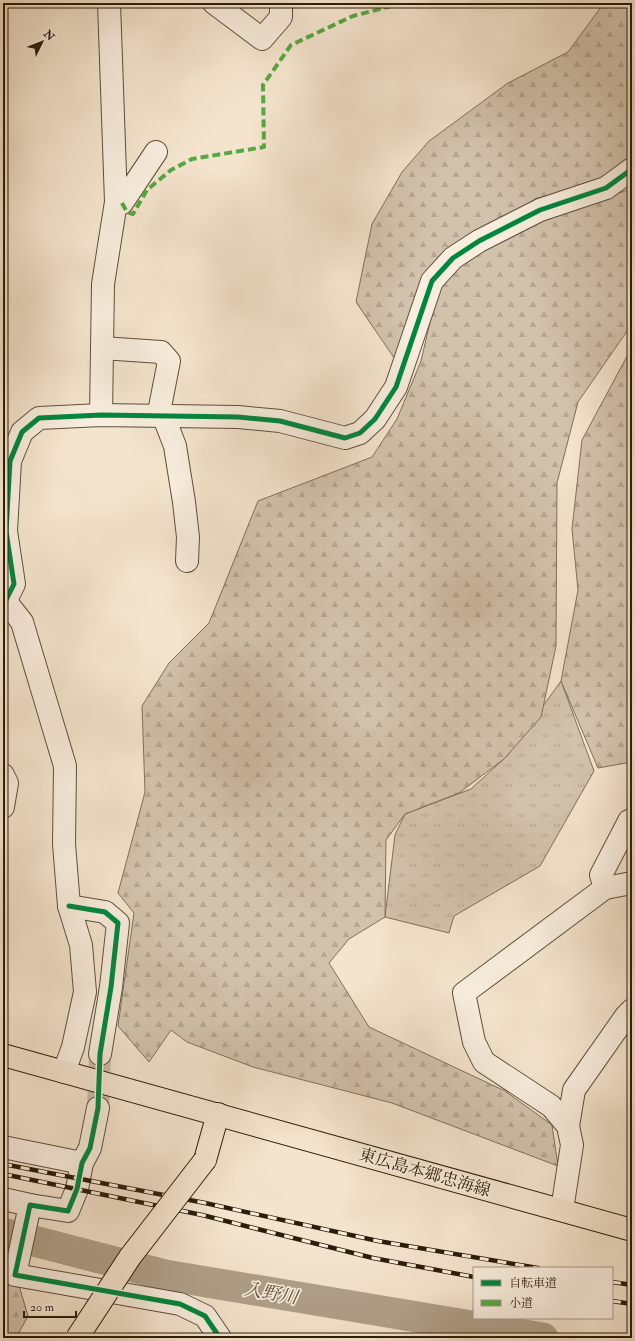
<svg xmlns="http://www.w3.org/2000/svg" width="635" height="1341" font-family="'IM FELL Double Pica','Noto Serif JP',serif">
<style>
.grass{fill:url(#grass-tufts);stroke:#7f705a}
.forest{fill:url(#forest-firs);stroke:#7f705a}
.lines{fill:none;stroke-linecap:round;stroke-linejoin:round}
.river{stroke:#b0a08a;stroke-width:31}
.minor-tunnel{stroke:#ccbca6;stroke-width:22;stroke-dasharray:22 11;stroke-linecap:butt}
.minor-casing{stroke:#5e4f39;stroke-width:24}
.major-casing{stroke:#2c1d08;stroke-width:24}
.minor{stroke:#f8edde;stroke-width:22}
.major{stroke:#f4e4cd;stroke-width:22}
.rail-casing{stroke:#2c1d08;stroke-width:4.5}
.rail{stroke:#f8edde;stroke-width:3;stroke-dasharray:9;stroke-linecap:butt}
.major-bridge-casing{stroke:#2c1d08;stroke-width:24;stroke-linecap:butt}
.major-bridge{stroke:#f4e4cd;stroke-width:22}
.quiet{stroke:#54a941;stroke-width:4;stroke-dasharray:8 4;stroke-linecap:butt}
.cycleway-casing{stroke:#f8edde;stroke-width:8}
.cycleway{stroke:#00873e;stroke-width:5}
.labels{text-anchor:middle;stroke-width:3.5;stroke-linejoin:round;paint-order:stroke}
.street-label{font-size:17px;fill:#2c1d08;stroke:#f8edde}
.water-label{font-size:18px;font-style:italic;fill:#61513c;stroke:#f8edde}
</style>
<defs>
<pattern id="grass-tufts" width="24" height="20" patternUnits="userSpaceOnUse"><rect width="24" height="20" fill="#d2c2ac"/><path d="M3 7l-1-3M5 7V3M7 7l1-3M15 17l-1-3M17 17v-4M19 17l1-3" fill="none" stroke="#b4a692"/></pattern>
<pattern id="forest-firs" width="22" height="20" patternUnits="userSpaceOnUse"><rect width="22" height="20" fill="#d2c2ac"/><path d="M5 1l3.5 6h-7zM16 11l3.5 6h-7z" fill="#b4a692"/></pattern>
</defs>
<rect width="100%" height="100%" fill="#f4e4cd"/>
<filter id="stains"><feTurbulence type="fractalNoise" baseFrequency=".005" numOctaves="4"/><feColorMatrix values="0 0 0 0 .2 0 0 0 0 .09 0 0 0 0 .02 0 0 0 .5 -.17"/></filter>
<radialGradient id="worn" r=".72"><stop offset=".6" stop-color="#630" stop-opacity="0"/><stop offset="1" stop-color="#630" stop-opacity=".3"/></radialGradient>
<path class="grass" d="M 561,681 L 594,771 L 540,866 L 454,916 L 449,933 L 385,917 L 395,835 L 405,814 L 471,789 L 507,756 Z"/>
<g class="forest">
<path d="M 604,3 L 632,3 L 632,159 L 603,180 L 563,197 L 536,198 L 510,219 L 448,253 L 399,365 L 356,302 L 372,224 L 402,172 L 429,141 L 508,83 L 568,52 Z"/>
<path d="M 632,186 L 632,324 L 578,402 L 557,483 L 556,646 L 541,717 L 504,759 L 459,793 L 405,814 L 386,840 L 385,917 L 349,939 L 329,963 L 369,1027 L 505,1091 L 552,1125 L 558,1166 L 392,1103 L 253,1067 L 187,1042 L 171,1030 L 149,1062 L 118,1026 L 134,913 L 118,893 L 145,792 L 142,706 L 169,663 L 209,623 L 258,501 L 372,457 L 397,419 L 421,361 L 439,284 L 454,262 L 544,217 L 625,191 Z"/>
<path d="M 632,347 L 632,762 L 598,768 L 561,681 L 578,590 L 572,529 L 582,440 Z"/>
<path d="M 3,1279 L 18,1282 L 28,1316 L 16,1338 L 3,1338 Z"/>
</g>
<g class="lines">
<path class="river" d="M 3,1233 L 165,1275 L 543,1338"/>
<path class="minor-tunnel" d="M 98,1108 L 100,1054"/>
<g class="minor-casing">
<g id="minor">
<path d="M 214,3 L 262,39 L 281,17 L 281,3"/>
<path d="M 116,202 L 122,203 L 156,152"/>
<path d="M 102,348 L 161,352 L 169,361 L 160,407 L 175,446 L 184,502 L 188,537 L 187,561"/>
<path d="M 101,415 L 103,284 L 116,202 L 109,3"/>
<path d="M 3,598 L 22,622 L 65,766 L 64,844 L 69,906 L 81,945 L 85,992 L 73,1047 L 64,1072"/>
<path d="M 6,600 L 14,584 L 6,531 L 10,461 L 22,432 L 39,418 L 101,415 L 238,417 L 280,421 L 345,438 L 360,433 L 375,419 L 396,387 L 432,281 L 453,258 L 479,241 L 540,210 L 606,188 L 632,169"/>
<path d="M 3,775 L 7,783 L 3,807"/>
<path d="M 605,888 L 601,875 L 629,821 L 632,820"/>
<path d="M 69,906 L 105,912 L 118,923 L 111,987 L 100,1054"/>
<path d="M 98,1108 L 90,1148 L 82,1163 L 77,1189 L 68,1211 L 30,1205 L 15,1275 L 180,1304 L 205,1316 L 220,1338"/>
<path d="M 568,1126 L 574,1090 L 626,1016 L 632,1010"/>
<path d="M 3,1147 L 82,1163"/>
<path d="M 3,1199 L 30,1205"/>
<path d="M 562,1210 L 572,1145 L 568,1126 L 551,1106 L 484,1062 L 474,1042 L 464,993 L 605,888 L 632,883"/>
</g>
</g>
<g class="major-casing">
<g id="major">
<path d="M 3,1055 L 632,1230"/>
<path d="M 205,1160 L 218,1114"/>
</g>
</g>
<use href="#minor" class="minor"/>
<use href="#major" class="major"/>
<g class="rail-casing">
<g id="rail">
<path d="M 3,1164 L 205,1203 L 378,1241 L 538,1268"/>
<path d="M 3,1174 L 202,1215 L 373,1258 L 474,1277"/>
<path d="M 612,1282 L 632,1285"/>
<path d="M 612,1301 L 632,1304"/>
</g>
</g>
<use href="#rail" class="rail"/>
<g class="major-bridge-casing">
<path id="major-bridge" d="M 77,1338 L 130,1257 L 205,1160"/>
</g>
<use href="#major-bridge" class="major-bridge"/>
<g class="quiet">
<path d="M 122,203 L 127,212 L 133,214 L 147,190 L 171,170 L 192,159 L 264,147 L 263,85 L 291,45 L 353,16 L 403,3"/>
<path d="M 632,1230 L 632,1228"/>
</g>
<g class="cycleway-casing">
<g id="cycleway">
<path d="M 6,600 L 14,584 L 6,531 L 10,461 L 22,432 L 39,418 L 101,415 L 238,417 L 280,421 L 345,438 L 360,433 L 375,419 L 396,387 L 432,281 L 453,258 L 479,241 L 540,210 L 606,188 L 632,169"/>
<path d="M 69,906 L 105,912 L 118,923 L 111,987 L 100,1054 L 98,1108 L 90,1148 L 82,1163 L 77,1189 L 68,1211 L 30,1205 L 15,1275 L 180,1304 L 205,1316 L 220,1338"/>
</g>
</g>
<use href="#cycleway" class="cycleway"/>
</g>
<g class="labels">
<g class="street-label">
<text transform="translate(425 1172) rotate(16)" y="6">東広島本郷忠海線</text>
</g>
<g class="water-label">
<text transform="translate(271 1293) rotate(10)" y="6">入野川</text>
</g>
</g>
<rect width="635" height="1341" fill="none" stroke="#f4e4cd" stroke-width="16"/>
<rect x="4" y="4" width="627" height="1333" fill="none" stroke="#2c1d08" stroke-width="2"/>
<rect x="8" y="8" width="619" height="1325" fill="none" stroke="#2c1d08"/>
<rect x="473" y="1267" width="140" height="52" fill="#f8edde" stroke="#a69a88"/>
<rect x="481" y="1280" width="20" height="6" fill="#00873e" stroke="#a69a88"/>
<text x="509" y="1287" font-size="12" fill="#2c1d08">自転車道</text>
<rect x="481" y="1300" width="20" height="6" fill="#54a941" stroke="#a69a88"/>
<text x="509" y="1307" font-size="12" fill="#2c1d08">小道</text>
<g transform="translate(42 42) rotate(47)" stroke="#f8edde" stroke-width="3" paint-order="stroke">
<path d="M0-3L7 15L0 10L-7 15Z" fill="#2c1d08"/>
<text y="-6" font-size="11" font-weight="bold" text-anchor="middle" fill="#2c1d08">N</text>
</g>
<path d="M24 1311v6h52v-6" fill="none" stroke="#2c1d08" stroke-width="2"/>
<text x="30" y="1311" font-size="12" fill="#2c1d08" stroke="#f8edde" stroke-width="3" paint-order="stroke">20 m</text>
<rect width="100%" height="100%" filter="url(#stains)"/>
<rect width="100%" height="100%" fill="url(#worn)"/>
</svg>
